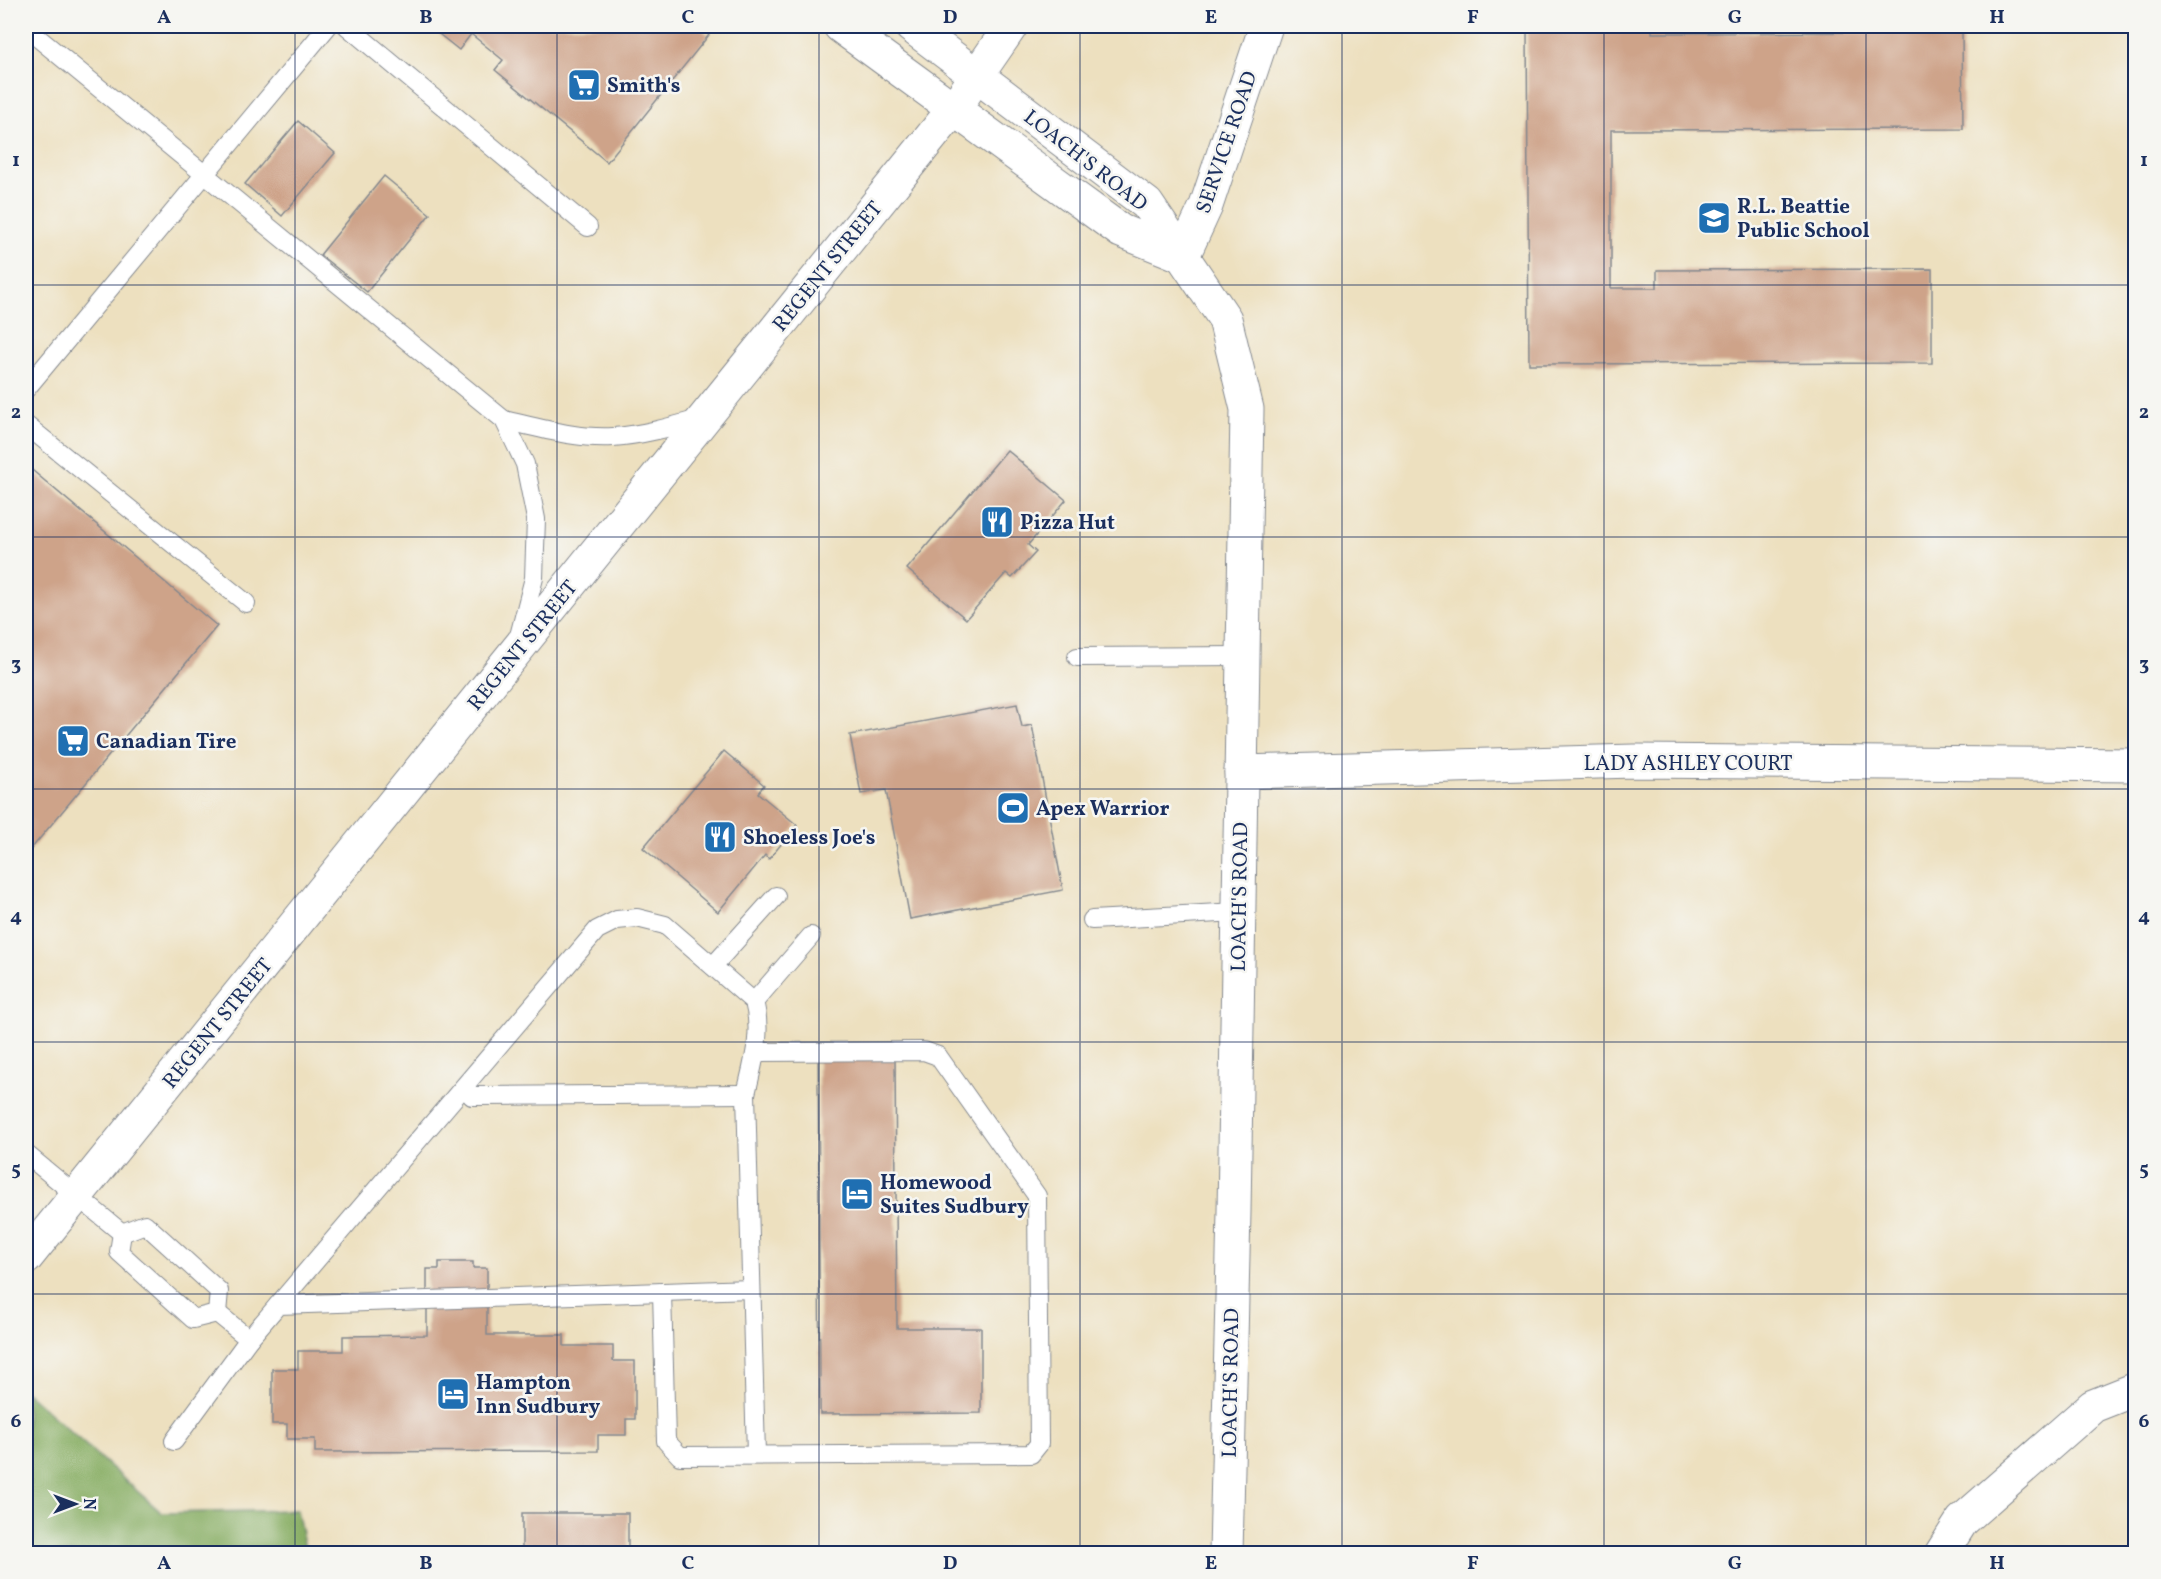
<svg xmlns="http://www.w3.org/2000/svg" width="2161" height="1579" font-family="Vollkorn,serif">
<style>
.forest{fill:#87ad63;stroke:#516e60;stroke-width:1.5}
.building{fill:#cea389}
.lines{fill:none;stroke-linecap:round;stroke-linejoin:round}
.service-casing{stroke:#84888e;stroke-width:20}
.minor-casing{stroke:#84888e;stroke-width:35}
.tertiary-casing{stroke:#84888e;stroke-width:35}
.primary-casing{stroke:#84888e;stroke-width:35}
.service{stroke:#fff;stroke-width:18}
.minor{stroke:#fff;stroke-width:33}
.tertiary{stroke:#fff;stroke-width:33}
.primary{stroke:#fff;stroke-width:33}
.grid{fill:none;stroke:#1b2f5e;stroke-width:1.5;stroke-opacity:0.55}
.labels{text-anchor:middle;stroke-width:5;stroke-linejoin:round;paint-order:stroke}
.poi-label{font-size:21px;font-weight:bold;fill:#1b2f5e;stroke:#f6f6f2;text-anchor:start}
.street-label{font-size:21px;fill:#1b2f5e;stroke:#f6f6f2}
.neatline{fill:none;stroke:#1b2f5e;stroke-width:2}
.grid-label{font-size:20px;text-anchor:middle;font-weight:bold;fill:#1b2f5e}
</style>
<rect width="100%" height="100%" fill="#f6f6f2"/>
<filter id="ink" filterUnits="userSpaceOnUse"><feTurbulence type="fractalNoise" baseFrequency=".0167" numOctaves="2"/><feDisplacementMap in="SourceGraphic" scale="12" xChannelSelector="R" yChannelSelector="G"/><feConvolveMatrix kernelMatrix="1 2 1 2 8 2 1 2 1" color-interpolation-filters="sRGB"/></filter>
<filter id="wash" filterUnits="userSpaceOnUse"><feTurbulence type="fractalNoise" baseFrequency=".008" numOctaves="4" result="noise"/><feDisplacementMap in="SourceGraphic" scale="24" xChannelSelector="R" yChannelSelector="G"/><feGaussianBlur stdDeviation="1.35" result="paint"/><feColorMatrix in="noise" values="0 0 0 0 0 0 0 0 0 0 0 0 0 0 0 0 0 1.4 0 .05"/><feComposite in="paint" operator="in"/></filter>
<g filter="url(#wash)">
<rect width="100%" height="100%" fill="#ede0bf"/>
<path class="forest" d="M 26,1392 L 162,1513 L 297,1510 L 306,1553 L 26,1553 Z"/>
<g id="blocks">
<g class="building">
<path d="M 429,26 L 697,26 L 709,35 L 607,162 L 495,70 L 503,60 L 471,34 L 459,50 Z"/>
<path d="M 1527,26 L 1652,26 L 1652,33 L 1962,32 L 1963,129 L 1611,130 L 1611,288 L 1657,288 L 1657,270 L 1932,269 L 1932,363 L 1529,364 Z"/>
<path d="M 298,121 L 335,153 L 282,216 L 245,184 Z"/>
<path d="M 384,176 L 430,214 L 367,292 L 320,255 Z"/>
<path d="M 1007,450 L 1066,500 L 1028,545 L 1036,552 L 1012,578 L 1006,573 L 966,619 L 907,569 Z"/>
<path d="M 26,465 L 217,626 L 26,855 Z"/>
<path d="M 1017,704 L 1022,727 L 1032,725 L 1063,890 L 910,919 L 886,790 L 861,794 L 850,735 Z"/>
<path d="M 724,751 L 764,785 L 758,793 L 797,825 L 769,859 L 765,855 L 718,912 L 643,848 Z"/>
<path d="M 818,1059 L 895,1059 L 897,1328 L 981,1328 L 981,1413 L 820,1414 Z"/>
<path d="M 439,1262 L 473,1262 L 473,1268 L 487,1268 L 487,1335 L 564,1335 L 564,1346 L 613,1346 L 613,1361 L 635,1361 L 635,1419 L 626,1419 L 626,1435 L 598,1435 L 598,1451 L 315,1452 L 315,1439 L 287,1439 L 287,1424 L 272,1424 L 272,1369 L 298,1369 L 298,1351 L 343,1351 L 343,1336 L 427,1335 L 427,1269 L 439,1269 Z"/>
<rect x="522" y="1513" width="106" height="41"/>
</g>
</g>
</g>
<g filter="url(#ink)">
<use href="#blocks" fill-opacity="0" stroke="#84888e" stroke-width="1.5"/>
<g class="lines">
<g class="service-casing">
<g id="service">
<path d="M 347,26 L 588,227"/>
<path d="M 26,28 L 504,420 L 525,464 L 536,519 L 534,578 L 519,636"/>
<path d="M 26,389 L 328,26"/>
<path d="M 504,420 C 539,428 576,439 613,437 C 642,435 671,427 699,419"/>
<path d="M 26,425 L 246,603"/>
<path d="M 1077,657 L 1243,656"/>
<path d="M 1092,920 L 1238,912"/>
<path d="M 713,966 L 776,896"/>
<path d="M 754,1002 L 811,936"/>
<path d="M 464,1087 L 472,1096 L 746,1094"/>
<path d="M 26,1154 L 122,1233"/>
<path d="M 122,1233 L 145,1224 L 219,1291 L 217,1313"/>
<path d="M 122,1233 L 119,1252 L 193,1319 L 217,1313"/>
<path d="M 662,1292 L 666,1441 L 680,1456 L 1031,1454 L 1039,1444 L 1037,1196 L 938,1056 L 924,1051 L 756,1052"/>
<path d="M 278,1305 L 751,1289"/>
<path d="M 249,1339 L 597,930 L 617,920 L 637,918 L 665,925 L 754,1002 C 763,1033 753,1063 746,1094 L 756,1454"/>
<path d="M 174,1441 L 249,1339 L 217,1313"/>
</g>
</g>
<g class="minor-casing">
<g id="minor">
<path d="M 1183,256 L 1206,206 L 1266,26"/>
<path d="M 1241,772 L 1634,761 L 2136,765"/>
<path d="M 1941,1554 L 1962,1521 L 2093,1406 L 2136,1389"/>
</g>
</g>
<g class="tertiary-casing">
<g id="tertiary">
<path d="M 840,26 L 1121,231 L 1183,256"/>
<path d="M 911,26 L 1147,204 L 1225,319 L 1247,409 L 1234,1212 L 1226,1554"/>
</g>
</g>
<g class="primary-casing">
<path id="primary" d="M 26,1258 L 953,110 L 1011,26"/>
</g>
<use href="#service" class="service"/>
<use href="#minor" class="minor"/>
<use href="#tertiary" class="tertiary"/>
<use href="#primary" class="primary"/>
</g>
</g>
<path class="grid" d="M 295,26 L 295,1554M 557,26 L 557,1554M 819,26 L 819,1554M 1080,26 L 1080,1554M 1342,26 L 1342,1554M 1604,26 L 1604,1554M 1866,26 L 1866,1554M 26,285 L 2136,285M 26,537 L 2136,537M 26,789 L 2136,789M 26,1042 L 2136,1042M 26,1294 L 2136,1294"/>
<defs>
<g id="supermarket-square" transform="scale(1.725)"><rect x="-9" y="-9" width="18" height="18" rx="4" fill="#1f6fb2" stroke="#f6f6f2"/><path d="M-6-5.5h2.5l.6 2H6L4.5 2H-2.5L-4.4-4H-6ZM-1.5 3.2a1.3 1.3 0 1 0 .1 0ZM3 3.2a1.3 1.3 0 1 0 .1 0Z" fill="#fff"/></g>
<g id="school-square" transform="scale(1.725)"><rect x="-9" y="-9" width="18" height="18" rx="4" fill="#1f6fb2" stroke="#f6f6f2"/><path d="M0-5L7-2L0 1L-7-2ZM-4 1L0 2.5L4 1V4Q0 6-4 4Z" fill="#fff"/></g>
<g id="restaurant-square" transform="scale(1.725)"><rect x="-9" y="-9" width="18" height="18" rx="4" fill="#1f6fb2" stroke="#f6f6f2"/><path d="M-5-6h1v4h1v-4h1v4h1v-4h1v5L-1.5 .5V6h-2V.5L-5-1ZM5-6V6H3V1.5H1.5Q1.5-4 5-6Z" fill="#fff"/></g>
<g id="stadium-square" transform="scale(1.725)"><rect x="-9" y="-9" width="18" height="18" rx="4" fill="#1f6fb2" stroke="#f6f6f2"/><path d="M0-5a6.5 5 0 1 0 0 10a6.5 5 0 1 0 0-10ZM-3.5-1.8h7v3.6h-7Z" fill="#fff"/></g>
<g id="hotel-square" transform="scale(1.725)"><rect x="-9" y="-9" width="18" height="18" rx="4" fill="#1f6fb2" stroke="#f6f6f2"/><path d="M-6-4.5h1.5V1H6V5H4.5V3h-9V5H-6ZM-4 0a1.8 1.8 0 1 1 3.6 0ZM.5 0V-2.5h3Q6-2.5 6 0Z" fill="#fff"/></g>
</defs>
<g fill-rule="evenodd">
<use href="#supermarket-square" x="584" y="85"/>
<use href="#school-square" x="1714" y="218"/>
<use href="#restaurant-square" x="997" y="522"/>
<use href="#supermarket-square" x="73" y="741"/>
<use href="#stadium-square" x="1013" y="808"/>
<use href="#restaurant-square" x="720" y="837"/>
<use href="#hotel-square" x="857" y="1194"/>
<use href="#hotel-square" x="453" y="1394"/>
</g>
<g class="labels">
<g class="poi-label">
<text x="607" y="92">Smith's</text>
<text x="1737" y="213">R.L. Beattie<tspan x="1737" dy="24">Public School</tspan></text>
<text x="1020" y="529">Pizza Hut</text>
<text x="96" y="748">Canadian Tire</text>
<text x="1036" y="815">Apex Warrior</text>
<text x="743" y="844">Shoeless Joe's</text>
<text x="880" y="1189">Homewood<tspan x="880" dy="24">Suites Sudbury</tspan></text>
<text x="476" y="1389">Hampton<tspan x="476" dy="24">Inn Sudbury</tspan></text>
</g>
<g class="street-label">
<text transform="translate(1226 142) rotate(-71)" y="7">SERVICE ROAD</text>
<text transform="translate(1086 160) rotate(38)" y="7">LOACH'S ROAD</text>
<text transform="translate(827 266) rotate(-51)" y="7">REGENT STREET</text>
<text transform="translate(522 645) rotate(-51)" y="7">REGENT STREET</text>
<text x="1688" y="770">LADY ASHLEY COURT</text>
<text transform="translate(1239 897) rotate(-89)" y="7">LOACH'S ROAD</text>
<text transform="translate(217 1023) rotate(-51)" y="7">REGENT STREET</text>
<text transform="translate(1230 1383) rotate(-89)" y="7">LOACH'S ROAD</text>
</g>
</g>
<rect width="2161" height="1579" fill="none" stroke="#f6f6f2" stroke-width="66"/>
<g transform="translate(75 1504) rotate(90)" stroke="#f6f6f2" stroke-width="4.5" paint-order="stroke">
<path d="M0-4.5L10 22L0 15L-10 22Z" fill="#1b2f5e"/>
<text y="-9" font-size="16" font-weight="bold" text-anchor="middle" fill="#1b2f5e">N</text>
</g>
<rect x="33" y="33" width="2095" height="1513" class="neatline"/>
<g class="grid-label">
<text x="164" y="23">A</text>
<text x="426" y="23">B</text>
<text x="688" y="23">C</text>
<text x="950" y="23">D</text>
<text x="1211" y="23">E</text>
<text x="1473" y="23">F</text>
<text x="1735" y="23">G</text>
<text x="1997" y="23">H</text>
<text x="16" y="166">1</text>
<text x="2144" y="166">1</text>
<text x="16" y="418">2</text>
<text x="2144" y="418">2</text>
<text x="16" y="670">3</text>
<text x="2144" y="670">3</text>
<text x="16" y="922">4</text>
<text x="2144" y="922">4</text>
<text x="16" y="1175">5</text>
<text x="2144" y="1175">5</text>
<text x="16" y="1427">6</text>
<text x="2144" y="1427">6</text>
<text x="164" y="1569">A</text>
<text x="426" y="1569">B</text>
<text x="688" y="1569">C</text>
<text x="950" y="1569">D</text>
<text x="1211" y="1569">E</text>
<text x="1473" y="1569">F</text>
<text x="1735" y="1569">G</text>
<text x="1997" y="1569">H</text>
</g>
</svg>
